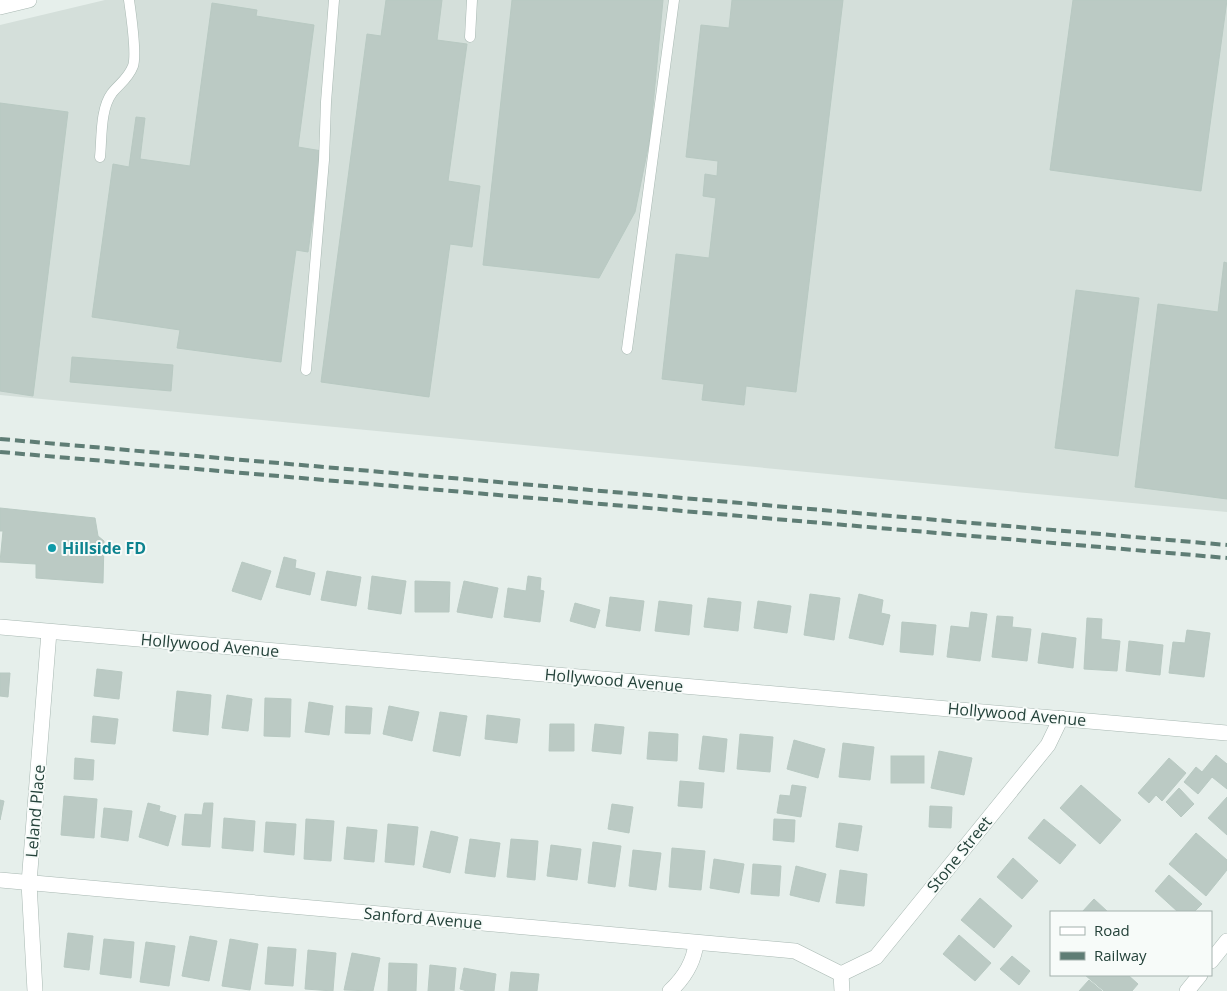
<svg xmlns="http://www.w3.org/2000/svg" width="1227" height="991" font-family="'Open Sans',sans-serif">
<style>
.built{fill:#d4dfda}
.building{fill:#bbcac4;stroke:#b8c9c2}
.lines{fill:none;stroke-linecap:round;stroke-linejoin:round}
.service-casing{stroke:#a8b8b2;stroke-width:11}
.minor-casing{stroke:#a8b8b2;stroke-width:16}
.service{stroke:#fff;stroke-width:10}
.minor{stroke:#fff;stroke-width:15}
.rail{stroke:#5f7d75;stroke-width:4;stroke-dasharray:10 5;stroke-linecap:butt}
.culture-dot{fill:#0f9aa8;stroke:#f7fbf9;stroke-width:2}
.labels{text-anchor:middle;stroke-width:4;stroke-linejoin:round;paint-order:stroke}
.culture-label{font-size:16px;font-weight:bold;fill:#0d838f;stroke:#f7fbf9;text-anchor:start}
.street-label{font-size:16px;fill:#24423a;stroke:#f7fbf9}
</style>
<rect width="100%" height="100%" fill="#e6efeb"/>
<path class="built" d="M 105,0 L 1227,0 L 1227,512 L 0,395 L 0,25 Z"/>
<g class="building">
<path d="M 386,0 L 442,0 L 437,40 L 467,44 L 448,181 L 480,186 L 472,247 L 450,244 L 429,397 L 321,382 L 367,34 L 381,36 Z"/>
<path d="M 512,0 L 663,0 L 650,138 L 635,212 L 599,278 L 483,265 Z"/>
<path d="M 732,0 L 843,0 L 796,392 L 746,386 L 744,405 L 702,400 L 704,384 L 662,379 L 676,254 L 709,258 L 716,198 L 703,196 L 705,174 L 717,176 L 718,161 L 686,157 L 701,25 L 729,28 Z"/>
<path d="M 1073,0 L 1227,0 L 1201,191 L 1050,170 Z"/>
<path d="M 212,3 L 257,10 L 256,16 L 314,25 L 298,147 L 322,151 L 308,252 L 296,250 L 281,362 L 177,348 L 180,330 L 92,317 L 113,164 L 129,167 L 136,117 L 145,118 L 140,159 L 190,166 Z"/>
<path d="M 0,103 L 68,112 L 33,396 L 0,391 Z"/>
<path d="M 1224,262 L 1227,263 L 1227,499 L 1135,487 L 1158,304 L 1218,312 Z"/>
<path d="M 1076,290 L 1139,298 L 1118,456 L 1055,448 Z"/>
<path d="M 72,357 L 173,365 L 171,391 L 70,382 Z"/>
<path d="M 0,508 L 95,518 L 98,536 L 104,541 L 103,583 L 36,578 L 36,564 L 0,562 L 3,531 L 0,531 Z"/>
<path d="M 284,557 L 296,560 L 295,568 L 315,573 L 310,595 L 276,587 Z"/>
<path d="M 242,562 L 271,571 L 261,600 L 232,591 Z"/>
<path d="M 327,571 L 361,577 L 356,606 L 321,600 Z"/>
<path d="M 372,576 L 406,581 L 401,614 L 368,609 Z"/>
<path d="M 528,576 L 541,578 L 540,590 L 544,591 L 540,622 L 504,617 L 508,588 L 526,591 Z"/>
<path d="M 415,581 L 450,582 L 449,612 L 415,612 Z"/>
<path d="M 464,581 L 498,588 L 492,618 L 457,612 Z"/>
<path d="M 810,594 L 840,598 L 834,640 L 804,635 Z"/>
<path d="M 859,594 L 883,600 L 881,613 L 890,615 L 883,645 L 849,638 Z"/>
<path d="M 610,597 L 644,601 L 640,631 L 606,626 Z"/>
<path d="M 708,598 L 741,602 L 738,631 L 704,627 Z"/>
<path d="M 659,601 L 692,605 L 689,635 L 655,631 Z"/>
<path d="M 758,601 L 791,606 L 787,633 L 754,628 Z"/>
<path d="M 575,603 L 600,610 L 595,628 L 570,621 Z"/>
<path d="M 971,612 L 987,614 L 980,661 L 947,657 L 951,626 L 969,628 Z"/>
<path d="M 997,616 L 1013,617 L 1012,627 L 1031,629 L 1027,661 L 992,657 Z"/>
<path d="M 1087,618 L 1102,619 L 1101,639 L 1120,641 L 1117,671 L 1084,669 Z"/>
<path d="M 902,622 L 936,625 L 933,655 L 900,652 Z"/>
<path d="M 1187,630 L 1210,633 L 1204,677 L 1169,673 L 1173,642 L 1185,643 Z"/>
<path d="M 1042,633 L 1076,638 L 1073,668 L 1038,663 Z"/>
<path d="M 1129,641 L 1163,645 L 1160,675 L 1126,671 Z"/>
<path d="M 97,669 L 122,672 L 119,699 L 94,696 Z"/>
<path d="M 0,673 L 10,673 L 8,697 L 0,696 Z"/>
<path d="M 177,691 L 211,695 L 208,735 L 173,731 Z"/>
<path d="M 227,695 L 252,699 L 248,731 L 222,728 Z"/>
<path d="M 265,698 L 291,699 L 290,737 L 264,736 Z"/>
<path d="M 309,702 L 333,706 L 329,735 L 305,732 Z"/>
<path d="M 346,706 L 372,708 L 370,734 L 345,733 Z"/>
<path d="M 389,706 L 419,712 L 412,741 L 383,734 Z"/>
<path d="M 440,712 L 467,716 L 460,756 L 433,751 Z"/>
<path d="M 487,715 L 520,719 L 517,743 L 485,739 Z"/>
<path d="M 93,716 L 118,719 L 115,744 L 91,742 Z"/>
<path d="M 550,724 L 574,724 L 574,751 L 549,751 Z"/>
<path d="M 595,724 L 624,727 L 621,754 L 592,751 Z"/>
<path d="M 649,732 L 678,734 L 677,761 L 647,759 Z"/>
<path d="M 740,734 L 773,737 L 770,772 L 737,769 Z"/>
<path d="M 703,736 L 727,739 L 724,772 L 699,769 Z"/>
<path d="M 794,740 L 825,749 L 818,778 L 787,769 Z"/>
<path d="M 843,743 L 874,747 L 870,780 L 839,777 Z"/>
<path d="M 939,751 L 972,758 L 964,795 L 931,788 Z"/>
<path d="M 1216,755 L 1227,764 L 1227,789 L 1212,777 L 1198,794 L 1184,782 L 1196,767 L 1202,772 Z"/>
<rect x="891" y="756" width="33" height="27"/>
<path d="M 75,758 L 94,760 L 93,780 L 74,779 Z"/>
<path d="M 1169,758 L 1186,773 L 1162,801 L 1156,795 L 1149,803 L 1138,793 Z"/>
<path d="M 680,781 L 704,783 L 702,808 L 678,806 Z"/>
<path d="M 792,785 L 806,787 L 801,817 L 777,813 L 780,795 L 790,796 Z"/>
<path d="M 1081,785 L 1121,820 L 1100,844 L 1060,808 Z"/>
<path d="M 1179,788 L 1194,804 L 1181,817 L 1166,802 Z"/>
<path d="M 64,796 L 97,799 L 94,838 L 61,835 Z"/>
<path d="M 1227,797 L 1227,835 L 1208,818 Z"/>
<path d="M 0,800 L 4,801 L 0,820 Z"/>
<path d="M 148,803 L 160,806 L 159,811 L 176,816 L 168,846 L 139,837 Z"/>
<path d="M 204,803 L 213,803 L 210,847 L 182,845 L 185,814 L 202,815 Z"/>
<path d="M 612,804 L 633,807 L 629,833 L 608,829 Z"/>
<path d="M 930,806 L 952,807 L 951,828 L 929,827 Z"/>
<path d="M 104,808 L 132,811 L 128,841 L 101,837 Z"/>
<path d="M 224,818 L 255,821 L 253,851 L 222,848 Z"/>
<path d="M 306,819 L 334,821 L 331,861 L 304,859 Z"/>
<path d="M 774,819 L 795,820 L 794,842 L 773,840 Z"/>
<path d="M 1044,819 L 1076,845 L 1060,864 L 1028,838 Z"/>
<path d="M 266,822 L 296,824 L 294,855 L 264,852 Z"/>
<path d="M 839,823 L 862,826 L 858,851 L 836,847 Z"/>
<path d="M 388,824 L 418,827 L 414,865 L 385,862 Z"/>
<path d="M 347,827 L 377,830 L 374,862 L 344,859 Z"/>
<path d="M 431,831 L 458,837 L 450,873 L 423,867 Z"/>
<path d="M 1196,833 L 1227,860 L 1227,870 L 1206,896 L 1169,864 Z"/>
<path d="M 470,839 L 500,843 L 495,877 L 465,873 Z"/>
<path d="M 511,839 L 538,841 L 535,880 L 507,877 Z"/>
<path d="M 593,842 L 621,846 L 615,887 L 588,883 Z"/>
<path d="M 551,845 L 581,849 L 577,880 L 547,876 Z"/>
<path d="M 672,848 L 705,851 L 701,890 L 669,887 Z"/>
<path d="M 633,850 L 661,853 L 656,890 L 629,886 Z"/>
<path d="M 1013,858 L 1038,881 L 1022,899 L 997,877 Z"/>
<path d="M 714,859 L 744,864 L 739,893 L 710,888 Z"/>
<path d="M 753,864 L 781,866 L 779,896 L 751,894 Z"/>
<path d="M 796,866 L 826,874 L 819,902 L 790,895 Z"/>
<path d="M 840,870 L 867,874 L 864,906 L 836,903 Z"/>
<path d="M 1169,875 L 1202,904 L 1194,912 L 1178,912 L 1155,891 Z"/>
<path d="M 980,898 L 1012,926 L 994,948 L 961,920 Z"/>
<path d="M 1094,899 L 1108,912 L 1082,912 Z"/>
<path d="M 68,933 L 93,936 L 89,970 L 64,967 Z"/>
<path d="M 959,935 L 991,963 L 975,981 L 943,954 Z"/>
<path d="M 190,936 L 217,941 L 209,981 L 182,976 Z"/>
<path d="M 104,939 L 134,942 L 131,978 L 100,974 Z"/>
<path d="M 230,939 L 258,944 L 250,990 L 222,986 Z"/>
<path d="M 146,942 L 175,946 L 169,986 L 140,982 Z"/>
<path d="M 268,947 L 296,949 L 293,986 L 265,984 Z"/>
<path d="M 308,950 L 336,953 L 333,991 L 305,989 Z"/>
<path d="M 352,953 L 380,958 L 373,991 L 344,990 Z"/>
<path d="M 1012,956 L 1030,971 L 1019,985 L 1000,969 Z"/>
<path d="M 389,963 L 417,964 L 416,991 L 388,991 Z"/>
<path d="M 430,965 L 456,968 L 454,991 L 428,991 Z"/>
<path d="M 464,968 L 496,974 L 494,991 L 467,991 L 460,989 Z"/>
<path d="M 511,972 L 539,974 L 537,991 L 509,991 Z"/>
<path d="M 1085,975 L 1128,975 L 1138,984 L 1132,991 L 1104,991 Z"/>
<path d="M 1089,980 L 1102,991 L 1079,991 Z"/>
</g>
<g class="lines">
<g class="service-casing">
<g id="service">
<path d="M 470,37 L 472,0"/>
<path d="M 100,157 C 102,138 100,109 112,93 C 120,83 128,79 133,66 C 137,54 131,14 129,0"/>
<path d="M 627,349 L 674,0"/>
<path d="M 306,370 L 324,160 L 326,102 L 334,0"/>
</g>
</g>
<g class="minor-casing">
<g id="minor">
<path d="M 0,7 L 29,0"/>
<path d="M 0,627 L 1227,733"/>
<path d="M 0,880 L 795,951 L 841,974"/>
<path d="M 1211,961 L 1227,941"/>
<path d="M 841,974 L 876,957 L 1048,745 L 1061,718"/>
<path d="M 841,974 L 842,991"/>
<path d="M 35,991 L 29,883 L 49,632"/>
<path d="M 670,991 C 684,978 694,962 696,943"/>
<path d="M 1187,991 L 1200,975"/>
</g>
</g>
<use href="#service" class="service"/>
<use href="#minor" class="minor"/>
<g class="rail">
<path d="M 0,439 L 1227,545"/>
<path d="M 0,452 L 1227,558"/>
</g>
</g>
<circle class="culture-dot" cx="52" cy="548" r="5"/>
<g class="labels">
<g class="culture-label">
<text x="62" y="554">Hillside FD</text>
</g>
<g class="street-label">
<text transform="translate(210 645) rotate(5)" y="6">Hollywood Avenue</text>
<text transform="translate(614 680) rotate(5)" y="6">Hollywood Avenue</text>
<text transform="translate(1017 714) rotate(5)" y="6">Hollywood Avenue</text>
<text transform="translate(35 811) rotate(-85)" y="6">Leland Place</text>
<text transform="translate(959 854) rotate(-51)" y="6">Stone Street</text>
<text transform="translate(423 918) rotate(5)" y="6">Sanford Avenue</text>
</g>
</g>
<rect x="1050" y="911" width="162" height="65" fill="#f7fbf9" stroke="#a3b1ad"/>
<rect x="1060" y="927" width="25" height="8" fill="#ffffff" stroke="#a3b1ad"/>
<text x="1094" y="936" font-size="15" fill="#24423a">Road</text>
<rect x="1060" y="952" width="25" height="8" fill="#5f7d75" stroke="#a3b1ad"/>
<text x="1094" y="961" font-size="15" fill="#24423a">Railway</text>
</svg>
